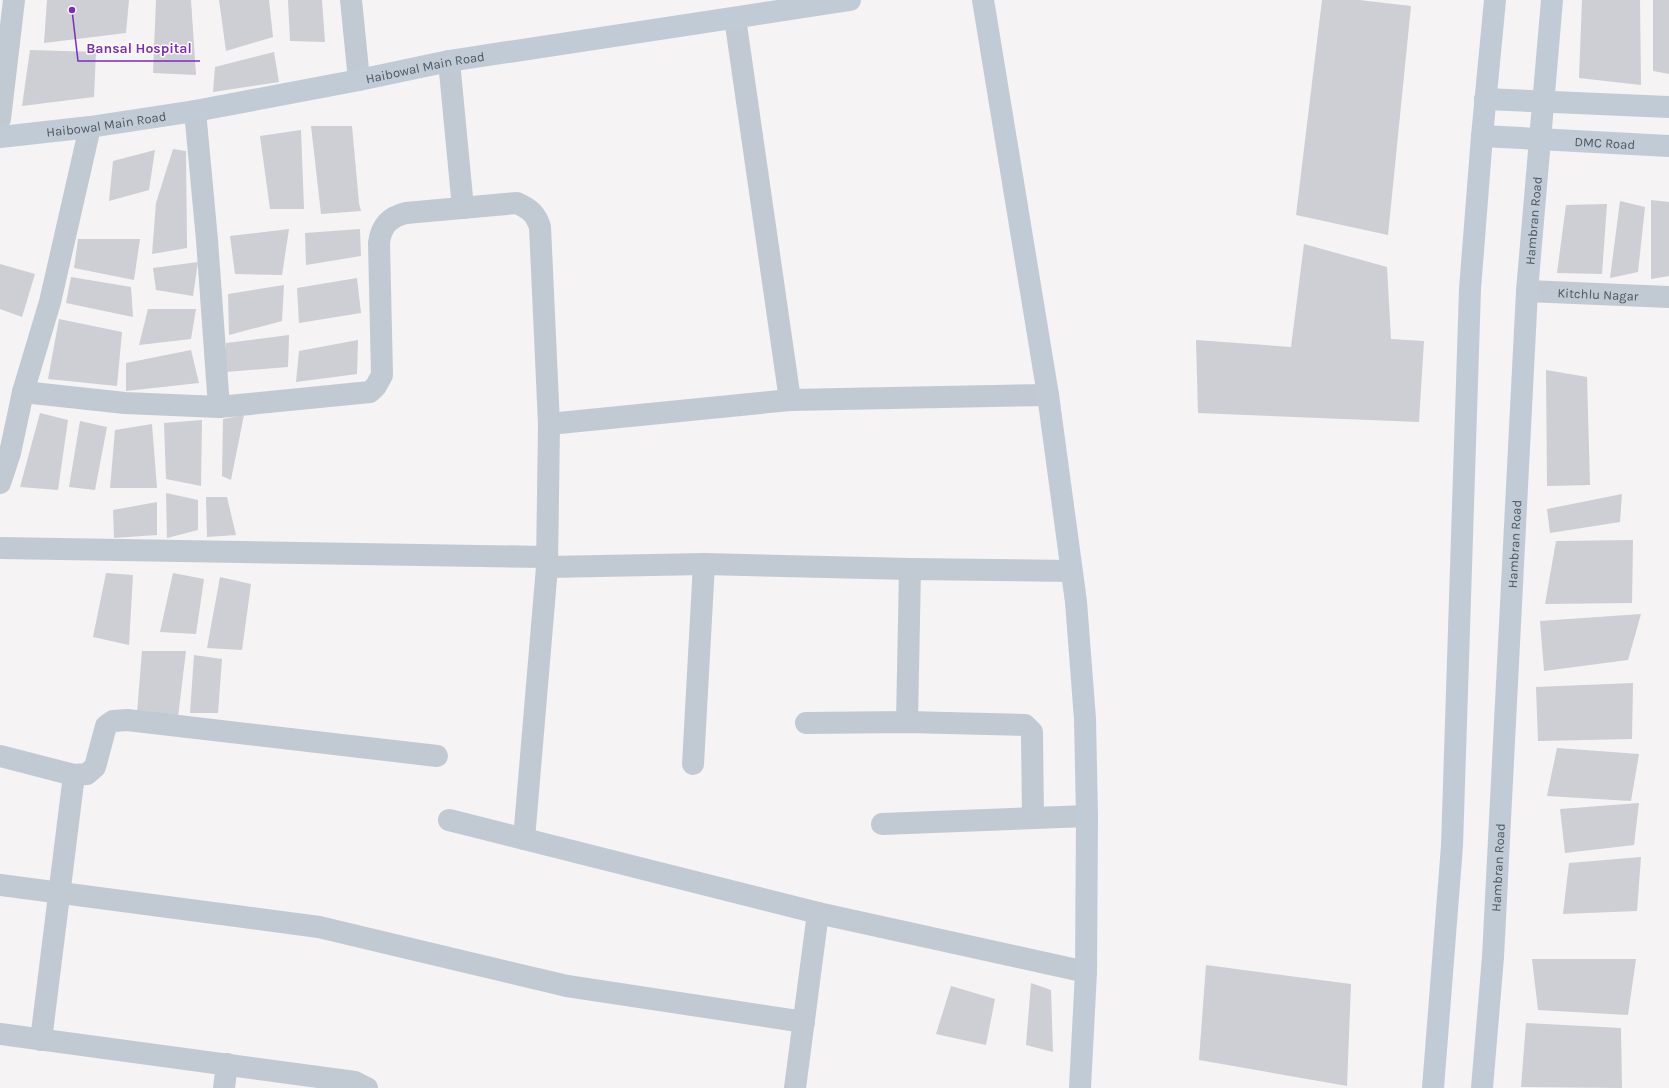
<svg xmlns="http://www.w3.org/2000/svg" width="1669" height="1088" font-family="Karla,sans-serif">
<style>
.building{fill:#cdcfd5}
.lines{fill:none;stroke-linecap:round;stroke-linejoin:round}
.street{stroke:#c1cad2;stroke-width:22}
.secondary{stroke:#c1cbd6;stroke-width:22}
.labels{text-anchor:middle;stroke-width:3;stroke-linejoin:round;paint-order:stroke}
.street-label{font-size:13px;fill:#4a5661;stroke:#fff}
.leader{fill:none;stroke:#7b2cbf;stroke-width:1.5}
.callout-dot{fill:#7b2cbf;stroke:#fff;stroke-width:1.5}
.callout-label{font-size:14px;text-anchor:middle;font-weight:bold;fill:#7b2cbf;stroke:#fff;stroke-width:3;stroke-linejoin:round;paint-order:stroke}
</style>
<rect width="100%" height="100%" fill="#f5f3f3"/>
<g class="building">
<path d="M 47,0 L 129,0 L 126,33 L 44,43 Z"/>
<path d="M 156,0 L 191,0 L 196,75 L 153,73 Z"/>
<path d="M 219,0 L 269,0 L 273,37 L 226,51 Z"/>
<path d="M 288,0 L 322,0 L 325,42 L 290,41 Z"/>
<path d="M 1322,0 L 1359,0 L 1411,6 L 1388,235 L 1296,215 Z"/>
<path d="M 1582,0 L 1640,0 L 1641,85 L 1579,78 Z"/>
<path d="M 1653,0 L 1669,0 L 1669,74 L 1653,71 Z"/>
<path d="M 30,50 L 96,52 L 94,97 L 22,106 Z"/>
<path d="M 274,52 L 279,82 L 213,92 L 215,67 Z"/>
<path d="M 311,126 L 352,126 L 359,203 L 361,211 L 321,214 Z"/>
<path d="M 301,130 L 304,209 L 270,209 L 260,136 Z"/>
<path d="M 173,149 L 186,151 L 187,248 L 152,254 L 156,203 Z"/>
<path d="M 155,150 L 149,190 L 109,201 L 113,161 Z"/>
<path d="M 1651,200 L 1669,202 L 1669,276 L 1651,279 Z"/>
<path d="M 1620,201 L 1645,207 L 1638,272 L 1610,278 Z"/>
<path d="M 1607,204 L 1602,274 L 1557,273 L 1566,205 Z"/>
<path d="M 289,229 L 282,275 L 235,274 L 230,236 Z"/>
<path d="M 360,229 L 361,256 L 306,265 L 305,233 Z"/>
<path d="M 78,239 L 140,239 L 134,280 L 74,268 Z"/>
<path d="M 1304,244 L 1387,267 L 1391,339 L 1424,341 L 1419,422 L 1198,413 L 1196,340 L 1291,347 Z"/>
<path d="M 198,262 L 193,296 L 156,290 L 153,268 Z"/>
<path d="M 0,264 L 35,274 L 22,317 L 0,309 Z"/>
<path d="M 71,277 L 131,287 L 133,317 L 66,303 Z"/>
<path d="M 357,278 L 361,313 L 299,323 L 297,288 Z"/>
<path d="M 284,285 L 282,321 L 229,335 L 228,294 Z"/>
<path d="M 148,309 L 196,309 L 191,339 L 139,345 Z"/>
<path d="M 59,319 L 122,332 L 117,386 L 48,379 Z"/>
<path d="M 289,335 L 288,367 L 226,372 L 226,343 Z"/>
<path d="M 358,340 L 357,374 L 296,382 L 299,351 Z"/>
<path d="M 191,350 L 199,383 L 126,391 L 126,363 Z"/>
<path d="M 1546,370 L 1587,377 L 1590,485 L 1547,486 Z"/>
<path d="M 40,413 L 68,420 L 58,490 L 20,487 Z"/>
<path d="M 244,415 L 231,480 L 222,476 L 223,419 Z"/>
<path d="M 202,420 L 201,486 L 166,479 L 164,423 Z"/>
<path d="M 80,421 L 107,427 L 95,490 L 69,487 Z"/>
<path d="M 152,424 L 157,488 L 110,488 L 115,430 Z"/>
<path d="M 166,493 L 198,500 L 198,530 L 167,538 Z"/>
<path d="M 1622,494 L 1620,522 L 1550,533 L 1547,509 Z"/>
<path d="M 206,497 L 227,497 L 236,535 L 207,537 Z"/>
<path d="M 157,502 L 157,535 L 114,538 L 113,510 Z"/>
<path d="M 1633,540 L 1632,603 L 1545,604 L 1556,541 Z"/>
<path d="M 106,573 L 133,575 L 129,645 L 93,637 Z"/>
<path d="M 173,573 L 204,579 L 196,634 L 160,632 Z"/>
<path d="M 220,577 L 251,584 L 242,650 L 207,648 Z"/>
<path d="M 1641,614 L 1628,660 L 1544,671 L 1540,621 Z"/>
<path d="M 142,651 L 186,651 L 178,717 L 137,713 Z"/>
<path d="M 194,655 L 222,659 L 218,713 L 190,713 Z"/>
<path d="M 1633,683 L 1632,739 L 1538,741 L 1536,687 Z"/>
<path d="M 1557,748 L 1639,754 L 1631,801 L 1547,796 Z"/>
<path d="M 1639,803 L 1634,845 L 1565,853 L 1560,809 Z"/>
<path d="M 1641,857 L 1637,911 L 1563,914 L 1569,863 Z"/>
<path d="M 1532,959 L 1636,959 L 1628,1015 L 1538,1010 Z"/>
<path d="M 1206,965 L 1351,984 L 1347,1086 L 1199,1060 Z"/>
<path d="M 1031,983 L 1051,990 L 1053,1052 L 1026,1045 Z"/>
<path d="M 951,986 L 995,999 L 986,1045 L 936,1034 Z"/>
<path d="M 1526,1023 L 1621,1028 L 1622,1088 L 1521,1087 Z"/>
</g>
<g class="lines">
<g class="street">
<path d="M 351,0 L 359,80"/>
<path d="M 735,18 L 790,400"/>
<path d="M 449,61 L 463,208"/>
<path d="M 195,111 L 207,240 L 219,407"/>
<path d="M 0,119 L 14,0"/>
<path d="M 90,127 L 50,302 L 23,392 L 125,403 L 219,407 L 370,392 L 376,386 L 382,375 L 379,243 C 381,226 389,217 406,213 L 517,203 C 530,209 536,214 540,227 L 549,424 L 547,567 L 524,839"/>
<path id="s1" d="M 1527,291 L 1669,297"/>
<path d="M 549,424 L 790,400 L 1048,395"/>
<path d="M 0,483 L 10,453 L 23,392"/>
<path d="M 0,548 L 546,557"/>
<path d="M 547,567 L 704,564 L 910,569 L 1070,571"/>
<path d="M 907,722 L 910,569"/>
<path d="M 806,723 L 907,722 L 1025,725 L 1032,732 L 1033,818"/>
<path d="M 0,756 L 74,775 L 41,1040"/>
<path d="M 693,764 L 704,564"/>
<path d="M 74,775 L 87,774 L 95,767 L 106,726 L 113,721 L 127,720 L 437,756"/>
<path d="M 449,820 L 818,913"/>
<path d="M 882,824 L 1087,816"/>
<path d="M 0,885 L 319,927 L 567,986 L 804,1022"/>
<path d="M 0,1034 L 355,1082 L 367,1088"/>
<path d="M 224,1088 L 227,1064"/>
<path d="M 795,1088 L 818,913 L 1086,972"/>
</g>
<g class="secondary">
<path d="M 983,0 L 1048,395 L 1076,602 L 1085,719 L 1087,816 L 1086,972 L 1080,1088"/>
<path d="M 1485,99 L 1669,107"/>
<path id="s2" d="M 1482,136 L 1669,146"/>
<path id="s3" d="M 0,137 L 90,127 L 195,111 L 359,80 L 449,61 L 850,0"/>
<path d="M 1433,1088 L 1452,846 L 1470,289 L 1482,136 L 1495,0"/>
<path id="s4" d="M 1482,1088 L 1493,957 L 1527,291 L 1552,0"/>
</g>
</g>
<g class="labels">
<g class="street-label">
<text dy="5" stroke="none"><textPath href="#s3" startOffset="431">Haibowal Main Road</textPath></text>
<text dy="5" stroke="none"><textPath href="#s3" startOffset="107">Haibowal Main Road</textPath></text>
<text dy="5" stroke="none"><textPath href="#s2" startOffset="123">DMC Road</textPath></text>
<text dy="5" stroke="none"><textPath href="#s4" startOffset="869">Hambran Road</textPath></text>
<text dy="5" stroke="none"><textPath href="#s1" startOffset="71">Kitchlu Nagar</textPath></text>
<text dy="5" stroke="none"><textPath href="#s4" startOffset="545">Hambran Road</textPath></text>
<text dy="5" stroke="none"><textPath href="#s4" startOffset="221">Hambran Road</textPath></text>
</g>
</g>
<path class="leader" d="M72 10L78 61H200"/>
<circle class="callout-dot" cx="72" cy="10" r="4"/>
<g class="callout-label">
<text x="139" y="53">Bansal Hospital</text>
</g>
</svg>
